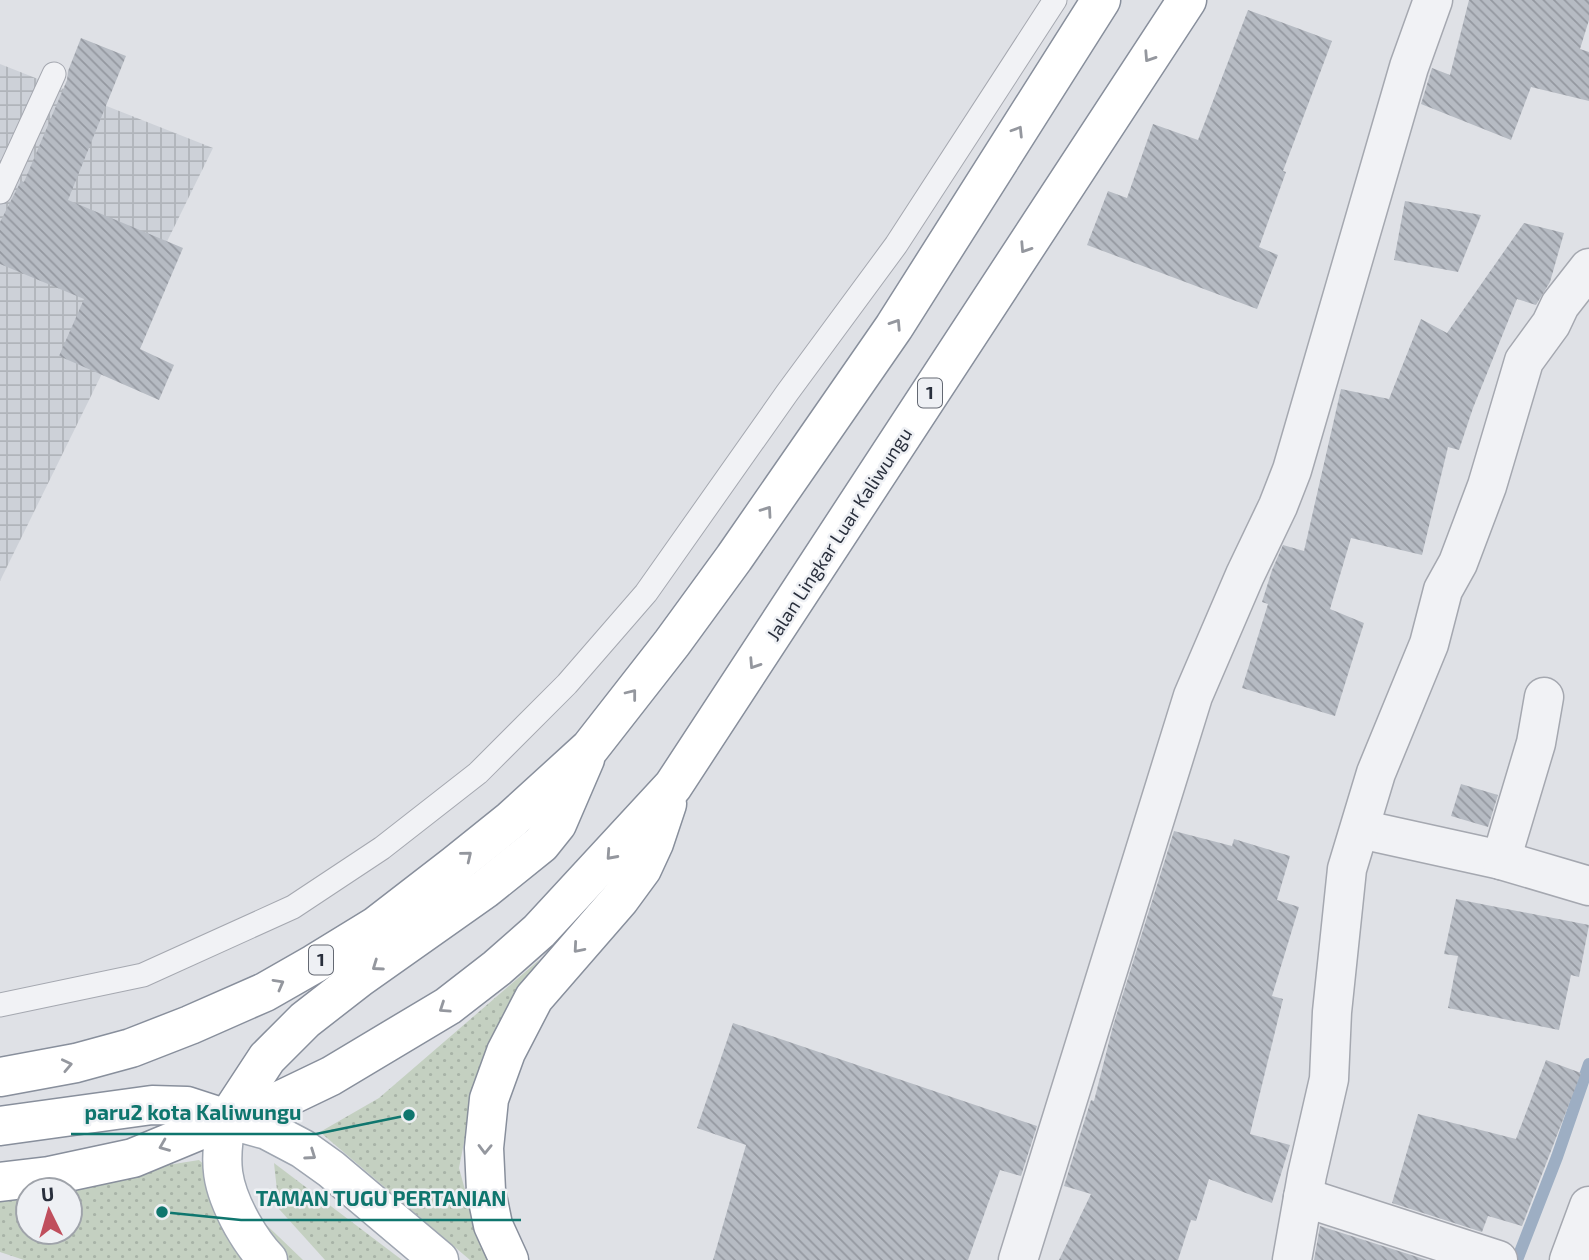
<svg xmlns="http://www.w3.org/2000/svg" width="1589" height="1260" font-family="'Exo 2',sans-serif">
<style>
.industrial{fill:url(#industrial-grid)}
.park{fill:url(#park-dots);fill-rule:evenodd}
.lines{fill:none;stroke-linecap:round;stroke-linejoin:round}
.stream{stroke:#9daec3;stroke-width:12}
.building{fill:url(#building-back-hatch)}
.lane-casing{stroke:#a5a8b0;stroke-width:25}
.street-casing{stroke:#a5a8b0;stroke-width:41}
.primary-casing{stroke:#9fa6b1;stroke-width:41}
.highway-casing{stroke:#888f9c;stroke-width:41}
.lane{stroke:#f1f2f5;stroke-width:23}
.street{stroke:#f1f2f5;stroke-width:38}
.primary{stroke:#fff;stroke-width:38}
.highway{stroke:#fff;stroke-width:38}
.oneway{stroke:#94979e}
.labels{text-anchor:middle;stroke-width:5;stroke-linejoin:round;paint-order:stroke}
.shield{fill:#eef0f4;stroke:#646973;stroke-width:2}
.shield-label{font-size:18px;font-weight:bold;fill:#292f3c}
.street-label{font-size:19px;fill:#292f3c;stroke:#eef0f4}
.leader{fill:none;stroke:#0f766e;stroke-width:2.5}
.callout-dot{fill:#0f766e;stroke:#eef0f4;stroke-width:2.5}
.callout-label{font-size:21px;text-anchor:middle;font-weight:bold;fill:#0f766e;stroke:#eef0f4;stroke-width:5;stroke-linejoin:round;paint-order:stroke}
</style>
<defs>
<pattern id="industrial-grid" width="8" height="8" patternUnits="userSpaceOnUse" patternTransform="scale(1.75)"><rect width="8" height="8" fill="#cdd1d8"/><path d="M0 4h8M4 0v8" fill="none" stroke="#b0b4ba"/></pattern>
<pattern id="park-dots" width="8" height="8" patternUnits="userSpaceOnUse" patternTransform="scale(1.75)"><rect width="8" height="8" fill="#c4d0c1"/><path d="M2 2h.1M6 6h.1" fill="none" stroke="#a8b3a7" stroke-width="1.8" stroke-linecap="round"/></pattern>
<pattern id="building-back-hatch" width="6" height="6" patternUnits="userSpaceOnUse" patternTransform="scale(1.75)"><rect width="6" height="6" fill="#b6bbc3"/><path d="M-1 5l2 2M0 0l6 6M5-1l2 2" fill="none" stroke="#9498a0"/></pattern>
</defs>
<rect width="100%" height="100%" fill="#dfe1e6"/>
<path class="industrial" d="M 0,64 L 213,148 L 0,581 Z"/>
<g class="park">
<path d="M 539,960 L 477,1076 L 459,1168 L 476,1230 L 497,1260 L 470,1260 L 320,1132 L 379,1098 Z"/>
<path d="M 199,1160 L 303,1260 L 24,1260 L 0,1252 L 0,1192 ZM 28,1190 L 70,1190 L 70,1232 L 28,1232 Z"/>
<path d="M 274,1163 L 402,1260 L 325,1260 L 279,1209 Z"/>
</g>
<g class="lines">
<path class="stream" d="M 1517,1260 L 1557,1157 L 1589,1064"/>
</g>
<g class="building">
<path d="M 1469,0 L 1589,0 L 1589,20 L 1580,49 L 1589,52 L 1589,101 L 1531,87 L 1511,140 L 1421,104 L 1432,68 L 1450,75 Z"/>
<path d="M 1248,10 L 1332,41 L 1283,171 L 1286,172 L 1259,247 L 1278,255 L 1257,309 L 1087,245 L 1108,191 L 1127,198 L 1153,124 L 1198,140 Z"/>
<path d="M 81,38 L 126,56 L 68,200 L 183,248 L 140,349 L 174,365 L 159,400 L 59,356 L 84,299 L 0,264 L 0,222 L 21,181 L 24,182 L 67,80 L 68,71 Z"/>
<path d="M 1405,201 L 1481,215 L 1458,272 L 1394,260 Z"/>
<path d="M 1524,223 L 1564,233 L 1550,282 L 1536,305 L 1517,299 L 1473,408 L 1459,450 L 1448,447 L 1422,555 L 1351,538 L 1330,609 L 1364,623 L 1335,716 L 1242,688 L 1268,604 L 1262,602 L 1272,570 L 1283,545 L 1304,551 L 1341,389 L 1389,399 L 1421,319 L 1447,333 Z"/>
<path d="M 1461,784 L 1498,795 L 1488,827 L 1451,816 Z"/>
<path d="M 1174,831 L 1232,846 L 1234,839 L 1290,856 L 1277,900 L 1299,907 L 1272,996 L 1283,999 L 1250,1134 L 1290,1145 L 1272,1203 L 1209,1179 L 1196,1221 L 1191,1220 L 1178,1260 L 1059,1260 L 1091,1194 L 1064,1186 L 1091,1100 L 1094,1101 L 1113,1026 Z"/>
<path d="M 1456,899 L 1589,925 L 1579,977 L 1571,975 L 1559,1030 L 1448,1008 L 1458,956 L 1444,954 Z"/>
<path d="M 733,1023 L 1037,1126 L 1021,1176 L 1000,1170 L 968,1260 L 713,1260 L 746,1145 L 697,1128 Z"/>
<path d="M 1546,1060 L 1581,1073 L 1522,1226 L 1488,1216 L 1482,1232 L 1392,1203 L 1418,1114 L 1516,1139 Z"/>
<path d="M 1320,1226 L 1427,1260 L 1314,1260 Z"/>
</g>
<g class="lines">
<g class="lane-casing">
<g id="lane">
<path d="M 0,192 L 54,74"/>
<path d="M 0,1005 L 143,975 L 293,907 L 382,848 L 478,773 L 567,684 L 646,593 L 787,393 L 896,245 L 1055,0"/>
</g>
</g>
<g class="street-casing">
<g id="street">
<path d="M 1360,829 L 1501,860 L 1589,886"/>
<path d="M 1501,860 L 1536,743 L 1544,697"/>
<path d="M 1303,1197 L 1498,1260"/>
<path d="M 1018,1260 L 1193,696 L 1245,575 L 1278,506 L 1292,470 L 1409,67 L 1433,0"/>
<path d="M 1292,1260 L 1307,1175 L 1329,1079 L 1332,1012 L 1347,869 L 1376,773 L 1429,644 L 1443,590 L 1458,563 L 1487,486 L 1524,361 L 1551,324 L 1560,305 L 1589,268"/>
<path d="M 1569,1260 L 1589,1206"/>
</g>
</g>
<g class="primary-casing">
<path id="primary" d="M 268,1260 C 257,1249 250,1238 242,1224 C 221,1186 218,1163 227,1119 L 267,1130 L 303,1149 L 331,1169 L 439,1260"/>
</g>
<g class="highway-casing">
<g id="highway">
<path d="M 0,1077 L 76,1063 L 131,1048 L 190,1025 L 265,992 L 314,964 L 376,926 L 455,865 L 511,820 L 590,748 L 672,643 L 734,558 L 894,327 L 1101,0"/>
<path d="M 227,1119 L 267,1058 L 305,1020 L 359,978 L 485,889 L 541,844 L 557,824 L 585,759"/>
<path d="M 0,1126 L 152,1105 L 187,1106 L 227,1119"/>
<path d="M 0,1182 L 49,1176 L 133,1158 L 227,1119 L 281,1100 L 331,1076 L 448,1006 L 497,968 L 539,931 L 673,786 L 1187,0"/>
<path d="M 509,1260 L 493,1225 L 486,1191 L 484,1148 L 489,1099 L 506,1052 L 534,998 L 620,899 L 642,869 L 654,843 L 667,804"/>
</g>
</g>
<use href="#lane" class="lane"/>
<use href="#street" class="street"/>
<use href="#primary" class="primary"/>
<use href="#highway" class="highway"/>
</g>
<defs><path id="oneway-chevron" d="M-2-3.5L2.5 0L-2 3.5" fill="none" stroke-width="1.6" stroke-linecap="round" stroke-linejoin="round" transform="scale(1.75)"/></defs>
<g class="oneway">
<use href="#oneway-chevron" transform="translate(1149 57) rotate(123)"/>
<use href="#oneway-chevron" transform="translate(1018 131) rotate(-58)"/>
<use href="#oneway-chevron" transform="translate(1025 248) rotate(123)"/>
<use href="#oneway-chevron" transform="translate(896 324) rotate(-57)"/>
<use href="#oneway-chevron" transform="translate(767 511) rotate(-55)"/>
<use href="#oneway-chevron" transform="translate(754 664) rotate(123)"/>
<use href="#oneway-chevron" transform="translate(632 694) rotate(-52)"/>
<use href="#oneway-chevron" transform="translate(611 855) rotate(132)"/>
<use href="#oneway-chevron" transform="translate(467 856) rotate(-39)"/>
<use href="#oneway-chevron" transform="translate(578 948) rotate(131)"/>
<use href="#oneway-chevron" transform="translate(377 966) rotate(145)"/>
<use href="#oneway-chevron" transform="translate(279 984) rotate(-29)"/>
<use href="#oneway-chevron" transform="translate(444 1008) rotate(146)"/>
<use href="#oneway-chevron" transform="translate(67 1065) rotate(-12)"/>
<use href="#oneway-chevron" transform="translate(164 1146) rotate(158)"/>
<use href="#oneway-chevron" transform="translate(485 1149) rotate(91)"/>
<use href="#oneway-chevron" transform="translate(311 1155) rotate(35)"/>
</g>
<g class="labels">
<g class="shield">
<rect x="918" y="378.5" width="24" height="29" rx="5"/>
<rect x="309" y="945.5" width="24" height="29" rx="5"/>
</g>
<g class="shield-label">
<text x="930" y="399">1</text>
<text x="321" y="966">1</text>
</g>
<g class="street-label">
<text transform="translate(839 534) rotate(-57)" y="7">Jalan Lingkar Luar Kaliwungu</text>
</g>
</g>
<path class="leader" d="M409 1115L316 1134H71M162 1212L241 1220H521"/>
<g class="callout-dot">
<circle cx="409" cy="1115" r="7"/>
<circle cx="162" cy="1212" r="7"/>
</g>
<g class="callout-label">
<text x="193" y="1120">paru2 kota Kaliwungu</text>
<text x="381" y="1206">TAMAN TUGU PERTANIAN</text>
</g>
<g transform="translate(49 1211) rotate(355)"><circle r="33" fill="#eef0f4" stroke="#9fa3aa" stroke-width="2"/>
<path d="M0-5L12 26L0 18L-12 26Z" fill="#c04f5d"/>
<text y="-10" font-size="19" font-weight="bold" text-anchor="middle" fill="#292f3c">U</text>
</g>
</svg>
